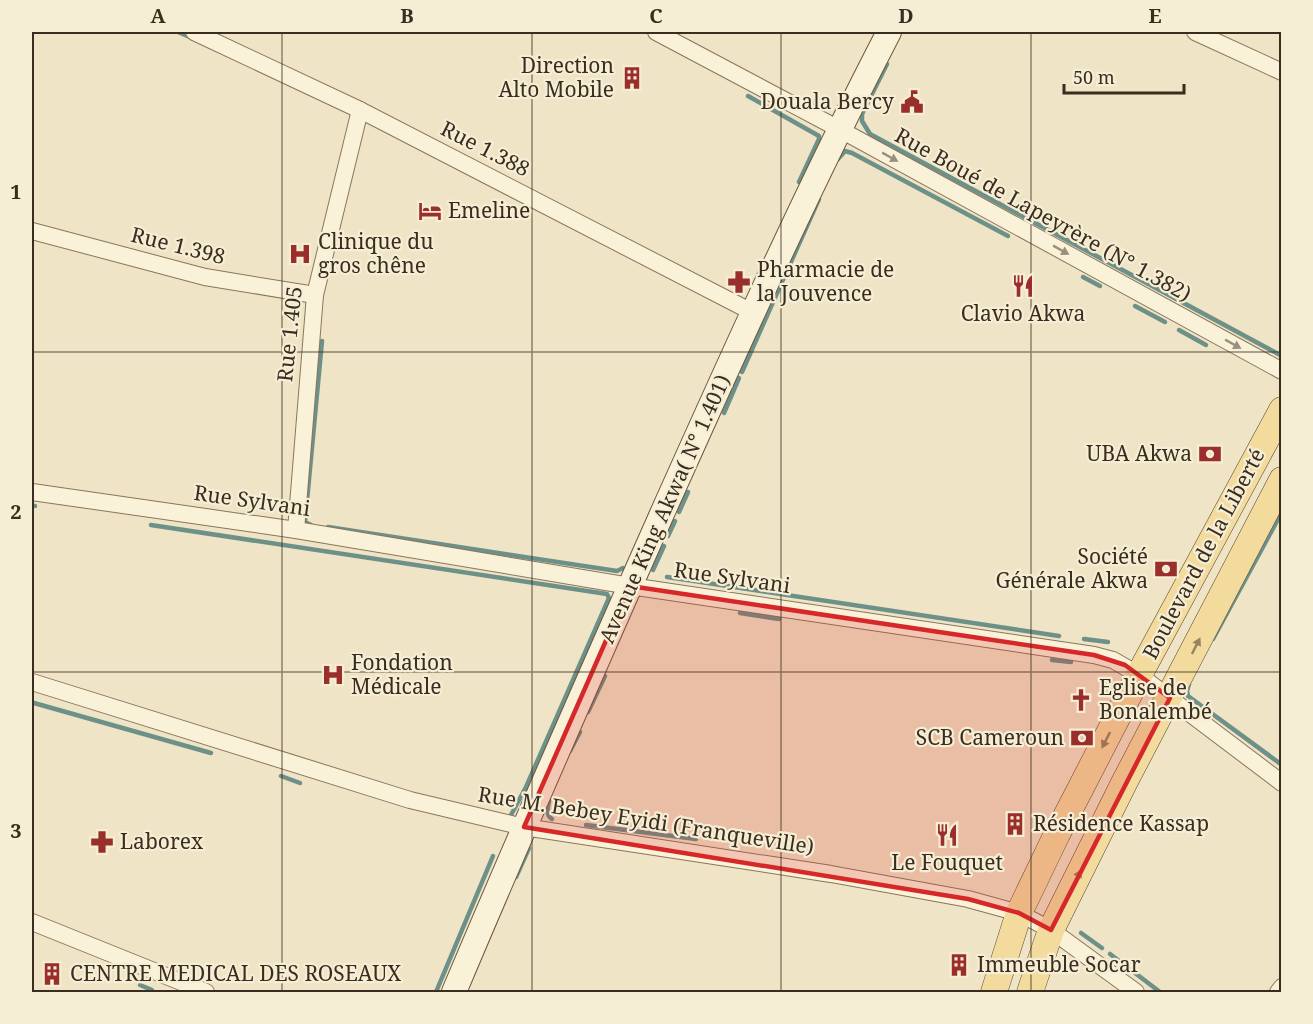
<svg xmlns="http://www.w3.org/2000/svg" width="1313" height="1024" font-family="'Noto Serif',serif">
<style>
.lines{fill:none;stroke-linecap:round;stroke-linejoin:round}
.stream{stroke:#6d9089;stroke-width:4.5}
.street-casing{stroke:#8a765b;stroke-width:18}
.secondary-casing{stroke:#6c573e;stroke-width:26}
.primary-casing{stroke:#57442f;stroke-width:27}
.street{stroke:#f9f1d8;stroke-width:16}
.secondary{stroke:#f9f1d8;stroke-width:24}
.primary{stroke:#f2db9d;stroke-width:26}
.oneway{fill:#9a8f7c}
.oneway2{fill:#96845e}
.marked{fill:#d62828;fill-opacity:0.2;stroke:#d62828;stroke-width:4.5;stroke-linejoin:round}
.grid{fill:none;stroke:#3a2d1f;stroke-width:1.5;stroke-opacity:0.55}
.labels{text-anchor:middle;stroke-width:4.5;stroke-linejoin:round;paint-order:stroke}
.poi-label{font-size:21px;fill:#3a2d1f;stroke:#f6eed4;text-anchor:start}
.street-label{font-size:21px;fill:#3a2d1f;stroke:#f6eed4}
.neatline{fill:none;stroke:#3a2d1f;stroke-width:2}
.grid-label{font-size:20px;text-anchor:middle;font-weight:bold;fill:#3a2d1f}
</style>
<rect width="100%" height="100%" fill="#efe4c5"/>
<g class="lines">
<g class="stream">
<path d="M 178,32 L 192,38"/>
<path d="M 887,64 L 862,114 L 862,121 L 870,134 L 1282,356"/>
<path d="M 748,96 L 819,136 L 819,139 L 799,182"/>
<path d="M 811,101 L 819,106 L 830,108"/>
<path d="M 838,159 L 845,151 L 852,153 L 1008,236"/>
<path d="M 1083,277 L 1100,286"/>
<path d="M 1135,306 L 1165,322"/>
<path d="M 1179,330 L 1206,345"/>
<path d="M 742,372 L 819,199"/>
<path d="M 724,413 L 739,378"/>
<path d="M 32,506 L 35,506"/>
<path d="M 679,512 L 688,492"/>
<path d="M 151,525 L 607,594 L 609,598 L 526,787 L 511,815"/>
<path d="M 311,525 L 305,522 L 322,341"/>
<path d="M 328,527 L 617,571 L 623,568"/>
<path d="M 668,536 L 675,521"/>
<path d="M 653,570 L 664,546"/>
<path d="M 667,577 L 1059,636"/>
<path d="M 740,613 L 779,619"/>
<path d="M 1084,639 L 1108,642"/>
<path d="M 1213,639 L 1282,512"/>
<path d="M 1052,660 L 1071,662"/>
<path d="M 1189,684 L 1187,691 L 1188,696 L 1282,765"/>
<path d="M 34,703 L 211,753"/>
<path d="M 588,712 L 605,676"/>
<path d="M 570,751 L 580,732"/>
<path d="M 281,776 L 300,783"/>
<path d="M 550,797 C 548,805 545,815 552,819"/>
<path d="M 586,825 L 696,839"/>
<path d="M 516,877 L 529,848"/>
<path d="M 1081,933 L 1102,948"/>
<path d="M 1110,954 L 1160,992"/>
<path d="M 140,985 L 152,990"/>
<path d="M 436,992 L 493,856"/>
</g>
<g class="street-casing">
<g id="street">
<path d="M 194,32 L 360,110 L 752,312"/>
<path d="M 656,32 L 839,129 L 1282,371"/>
<path d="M 1195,32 L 1282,72"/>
<path d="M 32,231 L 205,277 L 315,295"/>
<path d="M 32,492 L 296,530 L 630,586 L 1094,655 L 1113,660 L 1139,675 L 1282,783"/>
<path d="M 296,530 L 315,295 L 360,110"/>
<path d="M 32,682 L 410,800 L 524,827 L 831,874 L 968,899 L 1019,913 L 1051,930 L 1136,992"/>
<path d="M 32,922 L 206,992"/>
<path d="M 1278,992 L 1282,987"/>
</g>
</g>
<g class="secondary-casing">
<path id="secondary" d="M 454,992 C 521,833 591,674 661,516 C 734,353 807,190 889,32"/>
</g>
<g class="primary-casing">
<g id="primary">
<path d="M 994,992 L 1019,913 L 1057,834 L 1139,675 L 1282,410"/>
<path d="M 1030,992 L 1051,930 L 1124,783 L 1282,480"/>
</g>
</g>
<use href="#street" class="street"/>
<use href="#secondary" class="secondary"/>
<use href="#primary" class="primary"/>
</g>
<defs><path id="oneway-solid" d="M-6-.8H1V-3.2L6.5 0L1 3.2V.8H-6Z" transform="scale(1.5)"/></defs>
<g class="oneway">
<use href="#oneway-solid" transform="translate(890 157) rotate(29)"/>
<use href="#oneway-solid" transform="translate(1061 250) rotate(29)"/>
<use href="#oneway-solid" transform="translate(1233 344) rotate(29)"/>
</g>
<g class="oneway2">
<use href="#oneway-solid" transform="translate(1196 646) rotate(-63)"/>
<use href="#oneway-solid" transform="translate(1106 740) rotate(117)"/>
<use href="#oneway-solid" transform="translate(1077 878) rotate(-64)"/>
</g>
<path class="marked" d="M 630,586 L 1094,655 L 1125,665 L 1170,698 L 1051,930 L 1019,913 L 968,899 L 524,827 Z"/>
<path class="grid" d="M 282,32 L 282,992M 532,32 L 532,992M 781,32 L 781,992M 1031,32 L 1031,992M 32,352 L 1282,352M 32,672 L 1282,672"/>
<defs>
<g id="building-bare" transform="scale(1.8)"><path d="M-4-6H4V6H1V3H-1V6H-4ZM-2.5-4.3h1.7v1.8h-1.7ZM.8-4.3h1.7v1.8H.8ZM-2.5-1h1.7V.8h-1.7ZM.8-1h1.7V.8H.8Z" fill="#992e2a" stroke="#f6eed4" stroke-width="2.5" paint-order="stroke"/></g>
<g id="civic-bare" transform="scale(1.8)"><path d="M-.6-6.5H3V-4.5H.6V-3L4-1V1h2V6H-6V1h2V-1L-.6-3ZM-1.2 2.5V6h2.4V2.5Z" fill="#992e2a" stroke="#f6eed4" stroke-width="2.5" paint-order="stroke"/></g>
<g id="hotel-bare" transform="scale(1.8)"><path d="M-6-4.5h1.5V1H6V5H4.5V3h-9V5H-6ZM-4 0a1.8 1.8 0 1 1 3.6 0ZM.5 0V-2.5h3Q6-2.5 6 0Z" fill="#992e2a" stroke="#f6eed4" stroke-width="2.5" paint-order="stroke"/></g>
<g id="hospital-bare" transform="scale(1.8)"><path d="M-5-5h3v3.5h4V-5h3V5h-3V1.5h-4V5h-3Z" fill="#992e2a" stroke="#f6eed4" stroke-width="2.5" paint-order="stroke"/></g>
<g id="pharmacy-bare" transform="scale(1.8)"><path d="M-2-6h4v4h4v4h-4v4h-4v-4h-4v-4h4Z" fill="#992e2a" stroke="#f6eed4" stroke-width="2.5" paint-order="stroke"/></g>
<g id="restaurant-bare" transform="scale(1.8)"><path d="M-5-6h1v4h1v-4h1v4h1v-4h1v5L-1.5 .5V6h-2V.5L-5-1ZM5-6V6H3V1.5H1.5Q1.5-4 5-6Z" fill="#992e2a" stroke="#f6eed4" stroke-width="2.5" paint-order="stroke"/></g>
<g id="bank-bare" transform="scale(1.8)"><path d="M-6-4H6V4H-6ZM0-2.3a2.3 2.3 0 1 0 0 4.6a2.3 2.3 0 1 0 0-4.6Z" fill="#992e2a" stroke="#f6eed4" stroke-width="2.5" paint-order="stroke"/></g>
<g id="church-bare" transform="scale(1.8)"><path d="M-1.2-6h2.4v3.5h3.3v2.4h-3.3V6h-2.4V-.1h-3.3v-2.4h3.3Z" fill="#992e2a" stroke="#f6eed4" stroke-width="2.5" paint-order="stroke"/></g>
</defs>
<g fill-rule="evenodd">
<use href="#building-bare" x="632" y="78"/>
<use href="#civic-bare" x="912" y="102"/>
<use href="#hotel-bare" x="430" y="211"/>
<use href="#hospital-bare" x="300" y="254"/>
<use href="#pharmacy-bare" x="739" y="282"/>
<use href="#restaurant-bare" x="1023" y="286"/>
<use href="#bank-bare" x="1210" y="454"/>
<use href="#bank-bare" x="1166" y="569"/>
<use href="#hospital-bare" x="333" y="675"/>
<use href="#church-bare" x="1081" y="700"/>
<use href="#bank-bare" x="1082" y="738"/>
<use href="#building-bare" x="1015" y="824"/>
<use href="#restaurant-bare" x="947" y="835"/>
<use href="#pharmacy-bare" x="102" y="842"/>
<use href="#building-bare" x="959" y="965"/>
<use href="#building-bare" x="52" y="974"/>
</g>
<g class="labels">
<g class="poi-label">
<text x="614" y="73" text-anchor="end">Direction<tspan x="614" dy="24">Alto Mobile</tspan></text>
<text x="894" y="109" text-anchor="end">Douala Bercy</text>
<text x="448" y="218">Emeline</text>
<text x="318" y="249">Clinique du<tspan x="318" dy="24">gros chêne</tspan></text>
<text x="757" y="277">Pharmacie de<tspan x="757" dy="24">la Jouvence</tspan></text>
<text x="1023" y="321" text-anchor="middle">Clavio Akwa</text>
<text x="1192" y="461" text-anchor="end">UBA Akwa</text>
<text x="1148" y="564" text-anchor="end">Société<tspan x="1148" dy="24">Générale Akwa</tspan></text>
<text x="351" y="670">Fondation<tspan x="351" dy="24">Médicale</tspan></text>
<text x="1099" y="695">Eglise de<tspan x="1099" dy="24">Bonalembé</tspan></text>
<text x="1064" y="745" text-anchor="end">SCB Cameroun</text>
<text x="1033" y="831">Résidence Kassap</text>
<text x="120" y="849">Laborex</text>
<text x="947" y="870" text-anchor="middle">Le Fouquet</text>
<text x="977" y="972">Immeuble Socar</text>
<text x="70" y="981">CENTRE MEDICAL DES ROSEAUX</text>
</g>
<g class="street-label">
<text transform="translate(485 149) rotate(27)" y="7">Rue 1.388</text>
<text transform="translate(1043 215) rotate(29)" y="7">Rue Boué de Lapeyrère (N° 1.382)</text>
<text transform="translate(178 246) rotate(14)" y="7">Rue 1.398</text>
<text transform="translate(290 334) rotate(-84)" y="7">Rue 1.405</text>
<text transform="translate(252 501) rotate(8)" y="7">Rue Sylvani</text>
<text transform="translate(665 509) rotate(-66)" y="7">Avenue King Akwa( N° 1.401)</text>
<text transform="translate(1204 554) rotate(-62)" y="7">Boulevard de la Liberté</text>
<text transform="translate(732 578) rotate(8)" y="7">Rue Sylvani</text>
<text transform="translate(646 821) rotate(9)" y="7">Rue M. Bebey Eyidi (Franqueville)</text>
</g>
</g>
<rect width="1313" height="1024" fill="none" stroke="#f6eed4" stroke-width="66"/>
<path d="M1064 84v9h120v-9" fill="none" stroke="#3a2d1f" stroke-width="3"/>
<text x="1073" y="84" font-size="18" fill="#3a2d1f" stroke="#f6eed4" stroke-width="4.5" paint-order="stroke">50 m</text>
<rect x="33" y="33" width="1247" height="958" class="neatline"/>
<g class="grid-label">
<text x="158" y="23">A</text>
<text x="407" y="23">B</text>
<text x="656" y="23">C</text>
<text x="906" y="23">D</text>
<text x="1155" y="23">E</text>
<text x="16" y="199">1</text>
<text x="16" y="519">2</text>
<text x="16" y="838">3</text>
</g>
</svg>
